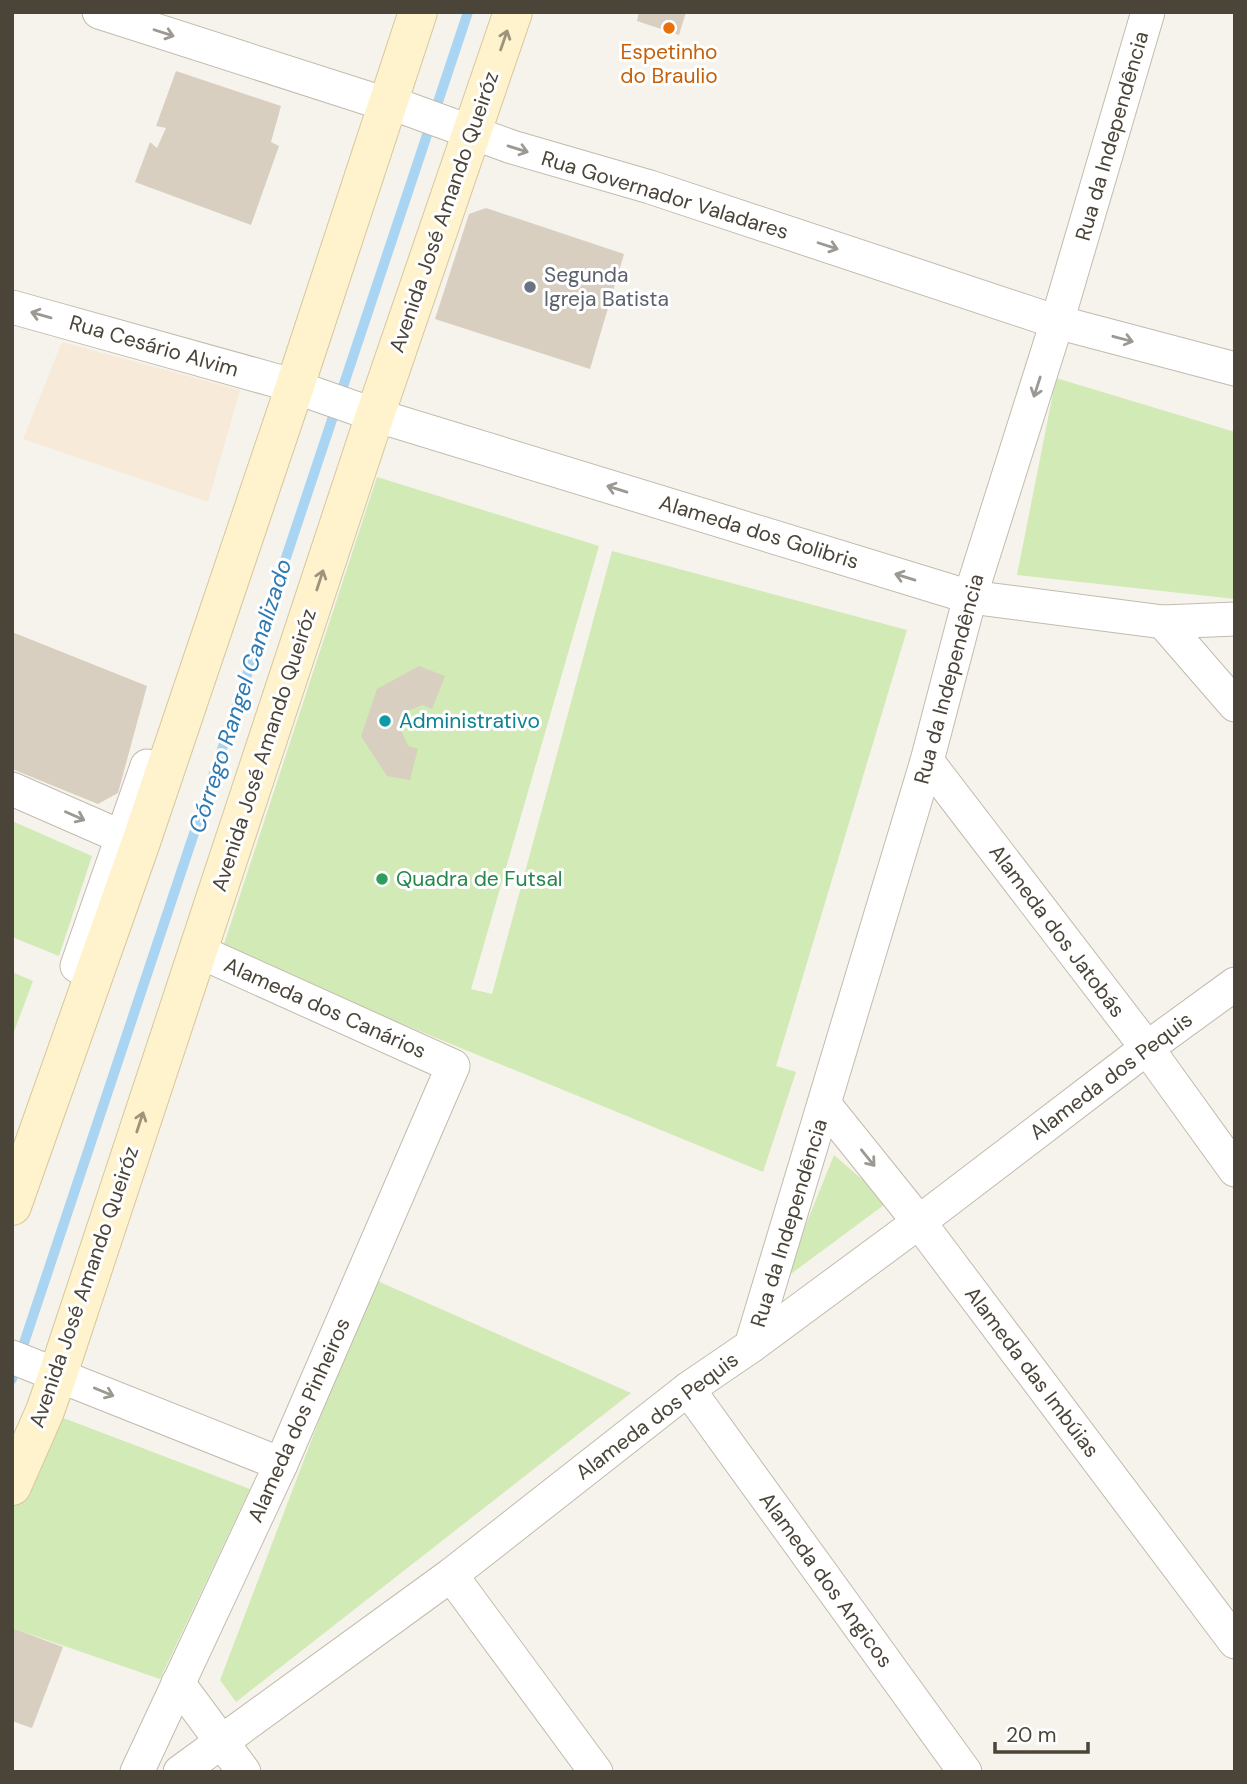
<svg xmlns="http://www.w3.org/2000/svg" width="1247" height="1784" font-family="'DM Sans',sans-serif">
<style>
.commercial{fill:#f7ead8}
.green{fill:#d2eab5}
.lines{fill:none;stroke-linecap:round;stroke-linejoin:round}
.stream{stroke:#a9d4f2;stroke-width:10}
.building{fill:#d8cfc1}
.street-casing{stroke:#c2bbae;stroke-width:35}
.secondary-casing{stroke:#d6c79b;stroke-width:40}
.street{stroke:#fff;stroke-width:33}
.secondary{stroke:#fff3cd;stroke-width:38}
.oneway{stroke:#9c9892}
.oneway2{stroke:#9c937c}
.food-dot{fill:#e8710a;stroke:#fff;stroke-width:2.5}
.worship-dot{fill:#6b7280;stroke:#fff;stroke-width:2.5}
.culture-dot{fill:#0f9aa8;stroke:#fff;stroke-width:2.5}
.leisure-dot{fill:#2e9e5b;stroke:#fff;stroke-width:2.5}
.labels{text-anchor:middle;stroke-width:6;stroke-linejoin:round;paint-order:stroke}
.food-label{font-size:21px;fill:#c56008;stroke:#fff}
.street-label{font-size:21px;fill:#4b4439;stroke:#fff}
.worship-label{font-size:21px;fill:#5b616d;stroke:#fff;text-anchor:start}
.culture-label{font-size:21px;fill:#0d838f;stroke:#fff;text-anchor:start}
.leisure-label{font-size:21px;fill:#27864d;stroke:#fff;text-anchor:start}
.water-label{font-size:23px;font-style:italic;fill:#2e7ab2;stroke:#fff}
</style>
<rect width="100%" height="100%" fill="#f6f3ec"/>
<path class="commercial" d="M 62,342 L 240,390 L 208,502 L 23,439 Z"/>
<g class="green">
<path d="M 1056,378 L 1235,432 L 1235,599 L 1017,575 Z"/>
<path d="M 377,477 L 599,546 L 471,989 L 492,994 L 612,551 L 907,630 L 776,1066 L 796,1072 L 763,1172 L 222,950 Z"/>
<path d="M 12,821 L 92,856 L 59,956 L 12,937 Z"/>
<path d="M 12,972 L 33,981 L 12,1037 Z"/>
<path d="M 834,1155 L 888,1202 L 784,1279 Z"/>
<path d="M 373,1279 L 631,1393 L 236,1702 L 220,1680 Z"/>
<path d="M 45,1411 L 250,1489 L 160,1679 L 12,1628 L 12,1498 Z"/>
</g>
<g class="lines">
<path class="stream" d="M 12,1379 L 468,12"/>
</g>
<g class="building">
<path d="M 639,12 L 686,12 L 679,35 L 637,21 Z"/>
<path d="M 176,71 L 281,106 L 271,142 L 279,146 L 251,225 L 135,182 L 150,142 L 157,148 L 166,128 L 156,126 Z"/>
<path d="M 486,208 L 624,254 L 590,369 L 435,319 L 469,214 Z"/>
<path d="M 12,632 L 147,686 L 118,793 L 98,804 L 12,769 Z"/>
<path d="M 419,666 L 445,676 L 432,709 L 423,705 L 407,711 L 401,730 L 408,746 L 418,749 L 410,780 L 387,776 L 361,736 L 377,689 Z"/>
<path d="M 12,1628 L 63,1647 L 32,1728 L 12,1721 Z"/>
</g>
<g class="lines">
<g class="street-casing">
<g id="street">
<path d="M 99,12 L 373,100 L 405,108 L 512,147 L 650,187 L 1057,322 L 1235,369"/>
<path d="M 12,307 L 281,382 L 375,415 L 970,597 L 1163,622 L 1235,619"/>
<path d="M 1163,622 L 1235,705"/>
<path d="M 927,761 L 1147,1048 L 1235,1170"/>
<path d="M 12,789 L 140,845"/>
<path d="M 77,966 L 147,766"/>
<path d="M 825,1105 L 919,1222 L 1235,1642"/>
<path d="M 751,1346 L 927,761 L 970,597 L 1057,322 L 1148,12"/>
<path d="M 12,1357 L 281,1464"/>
<path d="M 688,1389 L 965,1772"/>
<path d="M 451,1575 L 596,1772"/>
<path d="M 178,1683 L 244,1772"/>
<path d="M 137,1772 L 281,1464 L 453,1066 L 196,950"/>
<path d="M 180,1772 L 451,1575 L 688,1389 L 751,1346 L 919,1222 L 1147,1048 L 1235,984"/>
</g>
</g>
<g class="secondary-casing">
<g id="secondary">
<path d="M 12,1206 L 140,845 L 295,386 L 418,12"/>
<path d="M 12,1486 L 45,1411 L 58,1374 L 375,415 L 513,12"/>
</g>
</g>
<use href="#street" class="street"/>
<use href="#secondary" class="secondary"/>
</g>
<defs><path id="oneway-shaft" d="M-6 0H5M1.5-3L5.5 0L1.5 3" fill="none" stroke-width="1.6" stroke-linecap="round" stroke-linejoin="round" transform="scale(1.75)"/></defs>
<g class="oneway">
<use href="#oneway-shaft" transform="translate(164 33) rotate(18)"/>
<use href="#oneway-shaft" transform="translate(518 149) rotate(17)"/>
<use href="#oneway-shaft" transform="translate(828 246) rotate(18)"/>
<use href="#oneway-shaft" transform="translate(41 315) rotate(-164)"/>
<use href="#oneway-shaft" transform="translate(1123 339) rotate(15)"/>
<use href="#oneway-shaft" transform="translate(1037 387) rotate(108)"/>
<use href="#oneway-shaft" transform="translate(617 489) rotate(-163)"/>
<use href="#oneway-shaft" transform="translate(905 577) rotate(-163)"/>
<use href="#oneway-shaft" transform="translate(75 816) rotate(24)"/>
<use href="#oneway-shaft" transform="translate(868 1158) rotate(51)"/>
<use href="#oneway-shaft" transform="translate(104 1392) rotate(22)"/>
</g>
<g class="oneway2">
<use href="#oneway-shaft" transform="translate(504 40) rotate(-71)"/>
<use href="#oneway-shaft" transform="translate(320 580) rotate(-72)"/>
<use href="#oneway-shaft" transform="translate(140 1122) rotate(-72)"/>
</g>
<circle class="food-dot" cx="669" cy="28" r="7"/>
<circle class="worship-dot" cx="530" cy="287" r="7"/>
<circle class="culture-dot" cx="385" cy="721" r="7"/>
<circle class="leisure-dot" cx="382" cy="879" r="7"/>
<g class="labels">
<g class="food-label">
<text x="669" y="59">Espetinho<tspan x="669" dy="24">do Braulio</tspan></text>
</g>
<g class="street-label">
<text transform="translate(1112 136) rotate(-74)" y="7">Rua da Independência</text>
<text transform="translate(665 195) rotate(17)" y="7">Rua Governador Valadares</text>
<text transform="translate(444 212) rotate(-71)" y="7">Avenida José Amando Queiróz</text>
<text transform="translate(154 346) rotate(16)" y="7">Rua Cesário Alvim</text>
<text transform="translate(759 532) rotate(17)" y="7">Alameda dos Golibris</text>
<text transform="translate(949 679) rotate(-75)" y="7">Rua da Independência</text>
<text transform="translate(264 750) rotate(-72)" y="7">Avenida José Amando Queiróz</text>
<text transform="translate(1057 931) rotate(53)" y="7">Alameda dos Jatobás</text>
<text transform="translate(325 1008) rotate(24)" y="7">Alameda dos Canários</text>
<text transform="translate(1111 1076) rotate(-37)" y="7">Alameda dos Pequis</text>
<text transform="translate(789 1223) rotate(-73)" y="7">Rua da Independência</text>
<text transform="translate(84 1287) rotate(-71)" y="7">Avenida José Amando Queiróz</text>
<text transform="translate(1032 1372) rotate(53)" y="7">Alameda das Imbúias</text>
<text transform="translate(657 1416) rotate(-37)" y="7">Alameda dos Pequis</text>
<text transform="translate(299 1420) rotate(-66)" y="7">Alameda dos Pinheiros</text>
<text transform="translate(826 1580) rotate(54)" y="7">Alameda dos Angicos</text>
</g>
<g class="worship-label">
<text x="544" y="282">Segunda<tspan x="544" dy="24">Igreja Batista</tspan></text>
</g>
<g class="culture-label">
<text x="399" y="728">Administrativo</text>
</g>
<g class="leisure-label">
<text x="396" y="886">Quadra de Futsal</text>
</g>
<g class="water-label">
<text transform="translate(240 696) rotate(-72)" y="8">Córrego Rangel Canalizado</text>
</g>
</g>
<rect width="1247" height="1784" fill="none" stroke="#4b4439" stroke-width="28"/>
<path d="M995 1742v10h93v-10" fill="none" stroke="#4b4439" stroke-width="3.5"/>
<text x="1006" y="1742" font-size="21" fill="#4b4439" stroke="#ffffff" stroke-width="5" paint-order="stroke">20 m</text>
</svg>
